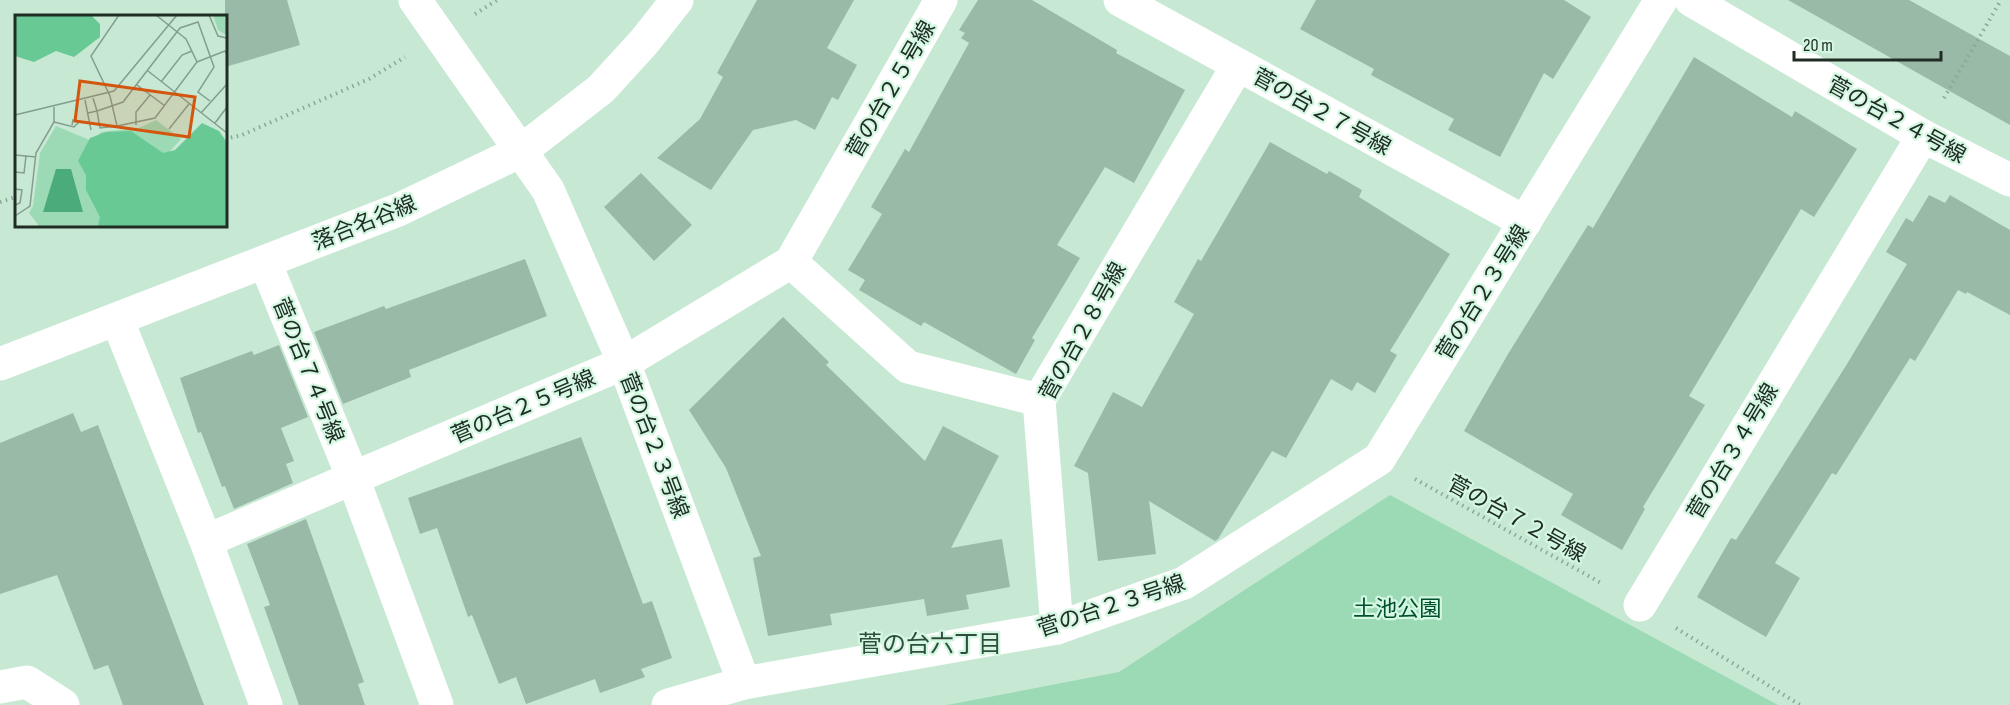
<svg xmlns="http://www.w3.org/2000/svg" width="2010" height="705" font-family="'Sofia Sans Condensed','Noto Sans JP',sans-serif">
<style>
.green{fill:#9cdab5}
.building{fill:#99baa6}
.lines{fill:none;stroke-linecap:round;stroke-linejoin:round}
.path{stroke:#8ca796;stroke-width:4;stroke-dasharray:1.5 4.5;stroke-linecap:butt}
.minor{stroke:#fff;stroke-width:33}
.tertiary{stroke:#fff;stroke-width:33}
.labels{text-anchor:middle;stroke-width:4.5;stroke-linejoin:round;paint-order:stroke}
.street-label{font-size:22px;fill:#202d25;stroke:#d4f7e1}
.park-label{font-size:22px;fill:#00502f;stroke:#d4f7e1}
.neighbourhood-label{font-size:24px;fill:#2f4d3c;stroke:#d4f7e1}
.inset-road{fill:none;stroke:#849e8e;stroke-width:1.5}
.view{fill:#d4550e;fill-opacity:0.15;stroke:#d4550e;stroke-width:3}
.inset-edge{fill:none;stroke:#202d25;stroke-width:3}
</style>
<rect width="100%" height="100%" fill="#c7e9d4"/>
<path class="green" d="M 1390,495 L 1778,705 L 947,705 L 1119,672 Z"/>
<g class="building">
<path d="M 225,0 L 287,0 L 300,45 L 225,67 Z"/>
<path d="M 757,0 L 854,0 L 827,48 L 857,65 L 838,100 L 832,97 L 815,130 L 796,120 L 753,130 L 711,190 L 657,158 L 700,119 L 723,77 L 717,73 Z"/>
<path d="M 978,0 L 1032,0 L 1117,50 L 1116,53 L 1185,90 L 1134,183 L 1105,167 L 1057,245 L 1080,258 L 1032,338 L 1035,340 L 1016,374 L 924,322 L 921,326 L 859,290 L 865,280 L 848,270 L 882,214 L 871,207 L 905,149 L 909,152 L 969,43 L 961,38 L 965,33 L 959,30 Z"/>
<path d="M 1316,0 L 1564,0 L 1591,17 L 1553,79 L 1544,73 L 1500,157 L 1448,130 L 1454,119 L 1371,75 L 1374,69 L 1300,29 Z"/>
<path d="M 1788,0 L 1909,0 L 2010,56 L 2010,125 Z"/>
<path d="M 1694,57 L 1792,117 L 1795,111 L 1857,149 L 1814,217 L 1801,209 L 1689,396 L 1705,405 L 1643,507 L 1645,509 L 1622,550 L 1561,515 L 1573,494 L 1464,431 L 1508,354 L 1588,225 L 1593,228 Z"/>
<path d="M 1270,142 L 1327,174 L 1329,171 L 1362,190 L 1359,197 L 1450,254 L 1390,351 L 1397,355 L 1375,393 L 1357,382 L 1352,391 L 1331,379 L 1286,458 L 1272,451 L 1218,539 L 1215,541 L 1149,501 L 1156,554 L 1098,561 L 1088,473 L 1074,466 L 1113,392 L 1142,407 L 1194,314 L 1174,302 L 1198,259 L 1201,261 Z"/>
<path d="M 641,173 L 692,225 L 654,261 L 604,207 Z"/>
<path d="M 1929,195 L 1945,203 L 1950,195 L 2010,230 L 2010,315 L 1967,292 L 1966,294 L 1958,290 L 1915,361 L 1910,358 L 1836,475 L 1832,473 L 1775,563 L 1800,578 L 1766,637 L 1697,597 L 1731,538 L 1736,540 L 1847,364 L 1907,264 L 1886,252 L 1906,218 L 1913,222 Z"/>
<path d="M 525,259 L 547,316 L 409,370 L 411,377 L 343,404 L 314,332 L 384,306 L 386,309 Z"/>
<path d="M 783,317 L 829,362 L 826,365 L 925,461 L 943,426 L 999,456 L 951,548 L 1002,539 L 1010,587 L 966,595 L 969,609 L 927,616 L 924,599 L 830,614 L 832,625 L 768,636 L 753,558 L 761,556 L 726,468 L 689,410 Z"/>
<path d="M 279,345 L 308,417 L 281,428 L 294,461 L 286,464 L 293,483 L 234,509 L 225,486 L 222,487 L 201,432 L 198,433 L 180,378 L 252,351 L 254,355 Z"/>
<path d="M 73,413 L 81,432 L 98,425 L 204,705 L 123,705 L 108,665 L 94,670 L 57,575 L 0,594 L 0,443 Z"/>
<path d="M 581,437 L 643,604 L 652,601 L 672,658 L 641,669 L 645,677 L 600,693 L 595,679 L 526,704 L 516,677 L 499,684 L 472,615 L 468,617 L 437,528 L 420,534 L 408,498 Z"/>
<path d="M 306,519 L 364,682 L 358,684 L 365,705 L 299,705 L 264,607 L 270,605 L 247,544 Z"/>
</g>
<g class="lines">
<g class="path">
<path d="M 475,14 L 497,0"/>
<path d="M 1944,98 L 2001,0"/>
<path d="M 225,139 L 242,135 L 369,79 L 405,57"/>
<path d="M 0,202 L 16,197"/>
<path d="M 1415,479 L 1603,584"/>
<path d="M 1676,628 L 1800,705"/>
</g>
<g class="minor">
<path d="M 415,0 L 548,190 L 624,363 L 744,683 L 1057,628 L 1184,583 L 1379,459 L 1661,0"/>
<path d="M 1120,0 L 1525,222"/>
<path d="M 1691,0 L 1923,136 L 2010,180"/>
<path d="M 791,262 L 908,367 L 1039,400"/>
<path d="M 117,319 L 206,541 L 266,705"/>
<path d="M 206,541 L 353,478 L 265,262"/>
<path d="M 1640,605 L 1923,136"/>
<path d="M 1057,628 L 1039,400 L 1238,65"/>
<path d="M 0,687 L 27,682 L 63,705"/>
<path d="M 437,705 L 353,478 L 624,363 L 791,262 L 941,0"/>
<path d="M 668,705 L 744,683"/>
</g>
<path class="tertiary" d="M 0,364 L 398,210 L 521,151 L 601,89 L 644,42 L 677,0"/>
</g>
<g class="labels">
<g class="street-label">
<text transform="translate(890 89) rotate(-60)" y="8">菅の台２５号線</text>
<text transform="translate(1322 111) rotate(29)" y="8">菅の台２７号線</text>
<text transform="translate(1897 119) rotate(29)" y="8">菅の台２４号線</text>
<text transform="translate(364 222) rotate(-22)" y="8">落合名谷線</text>
<text transform="translate(1482 292) rotate(-58)" y="8">菅の台２３号線</text>
<text transform="translate(1082 331) rotate(-61)" y="8">菅の台２８号線</text>
<text transform="translate(309 370) rotate(68)" y="8">菅の台７４号線</text>
<text transform="translate(523 406) rotate(-23)" y="8">菅の台２５号線</text>
<text transform="translate(655 445) rotate(69)" y="8">菅の台２３号線</text>
<text transform="translate(1732 451) rotate(-59)" y="8">菅の台３４号線</text>
<text transform="translate(1517 518) rotate(29)" y="8">菅の台７２号線</text>
<text transform="translate(1111 605) rotate(-18)" y="8">菅の台２３号線</text>
</g>
<g class="park-label">
<text x="1397" y="616">土池公園</text>
</g>
<g class="neighbourhood-label">
<text x="930" y="652">菅の台六丁目</text>
</g>
</g>
<g transform="translate(15 15)">
<rect width="212" height="212" fill="#c7e9d4"/>
<path d="M 198,0 L 211,0 L 211,20 L 203,15 ZM 141,105 L 166,124 L 87,211 L 24,211 L 14,198 L 18,191 L 25,138 L 41,111 L 77,126 L 86,117 L 124,113 Z" fill="#9cdab5"/>
<path d="M 0,0 L 76,0 L 85,9 L 85,22 L 59,42 L 41,36 L 19,47 L 0,41 ZM 187,108 L 204,116 L 211,126 L 211,211 L 83,211 L 85,202 L 71,175 L 71,160 L 63,146 L 75,123 L 91,117 L 116,116 L 148,138 L 160,135 Z" fill="#69c995"/>
<path d="M 41,154 L 56,154 L 68,197 L 28,197 Z" fill="#4bab7a"/>
<path class="inset-road" d="M 104,0 L 76,41 L 95,81 L 102,111 L 140,103 L 182,47 L 171,24 L 141,0M 194,0 L 203,21 L 212,23M 182,47 L 210,36 L 212,40M 133,56 L 212,118M 146,67 L 167,40 L 177,36M 122,70 L 150,91M 70,85 L 76,115M 73,98 L 82,96 L 78,83M 186,98 L 212,69M 0,100 L 99,76 L 162,0M 39,107 L 59,112 L 64,107 L 58,105 L 57,110M 200,108 L 212,92M 121,110 L 121,97 L 135,80M 102,111 L 85,113 L 82,96 L 108,87 L 165,13 L 183,7 L 199,52 L 183,77 L 195,86M 154,114 L 174,89M 0,140 L 21,142M 0,157 L 9,158 L 11,141M 0,174 L 7,175 L 5,188 L 0,190M 0,201 L 15,191 L 21,138 L 39,107 L 39,92"/>
<path class="view" d="M 65,66 L 180,82 L 174,122 L 60,106 Z"/>
<rect width="212" height="212" class="inset-edge"/>
</g>
<path d="M1794 51v9h147v-9" fill="none" stroke="#202d25" stroke-width="3"/>
<text x="1803" y="51" font-size="18" fill="#202d25" stroke="#d4f7e1" stroke-width="4.5" paint-order="stroke">20 m</text>
</svg>
